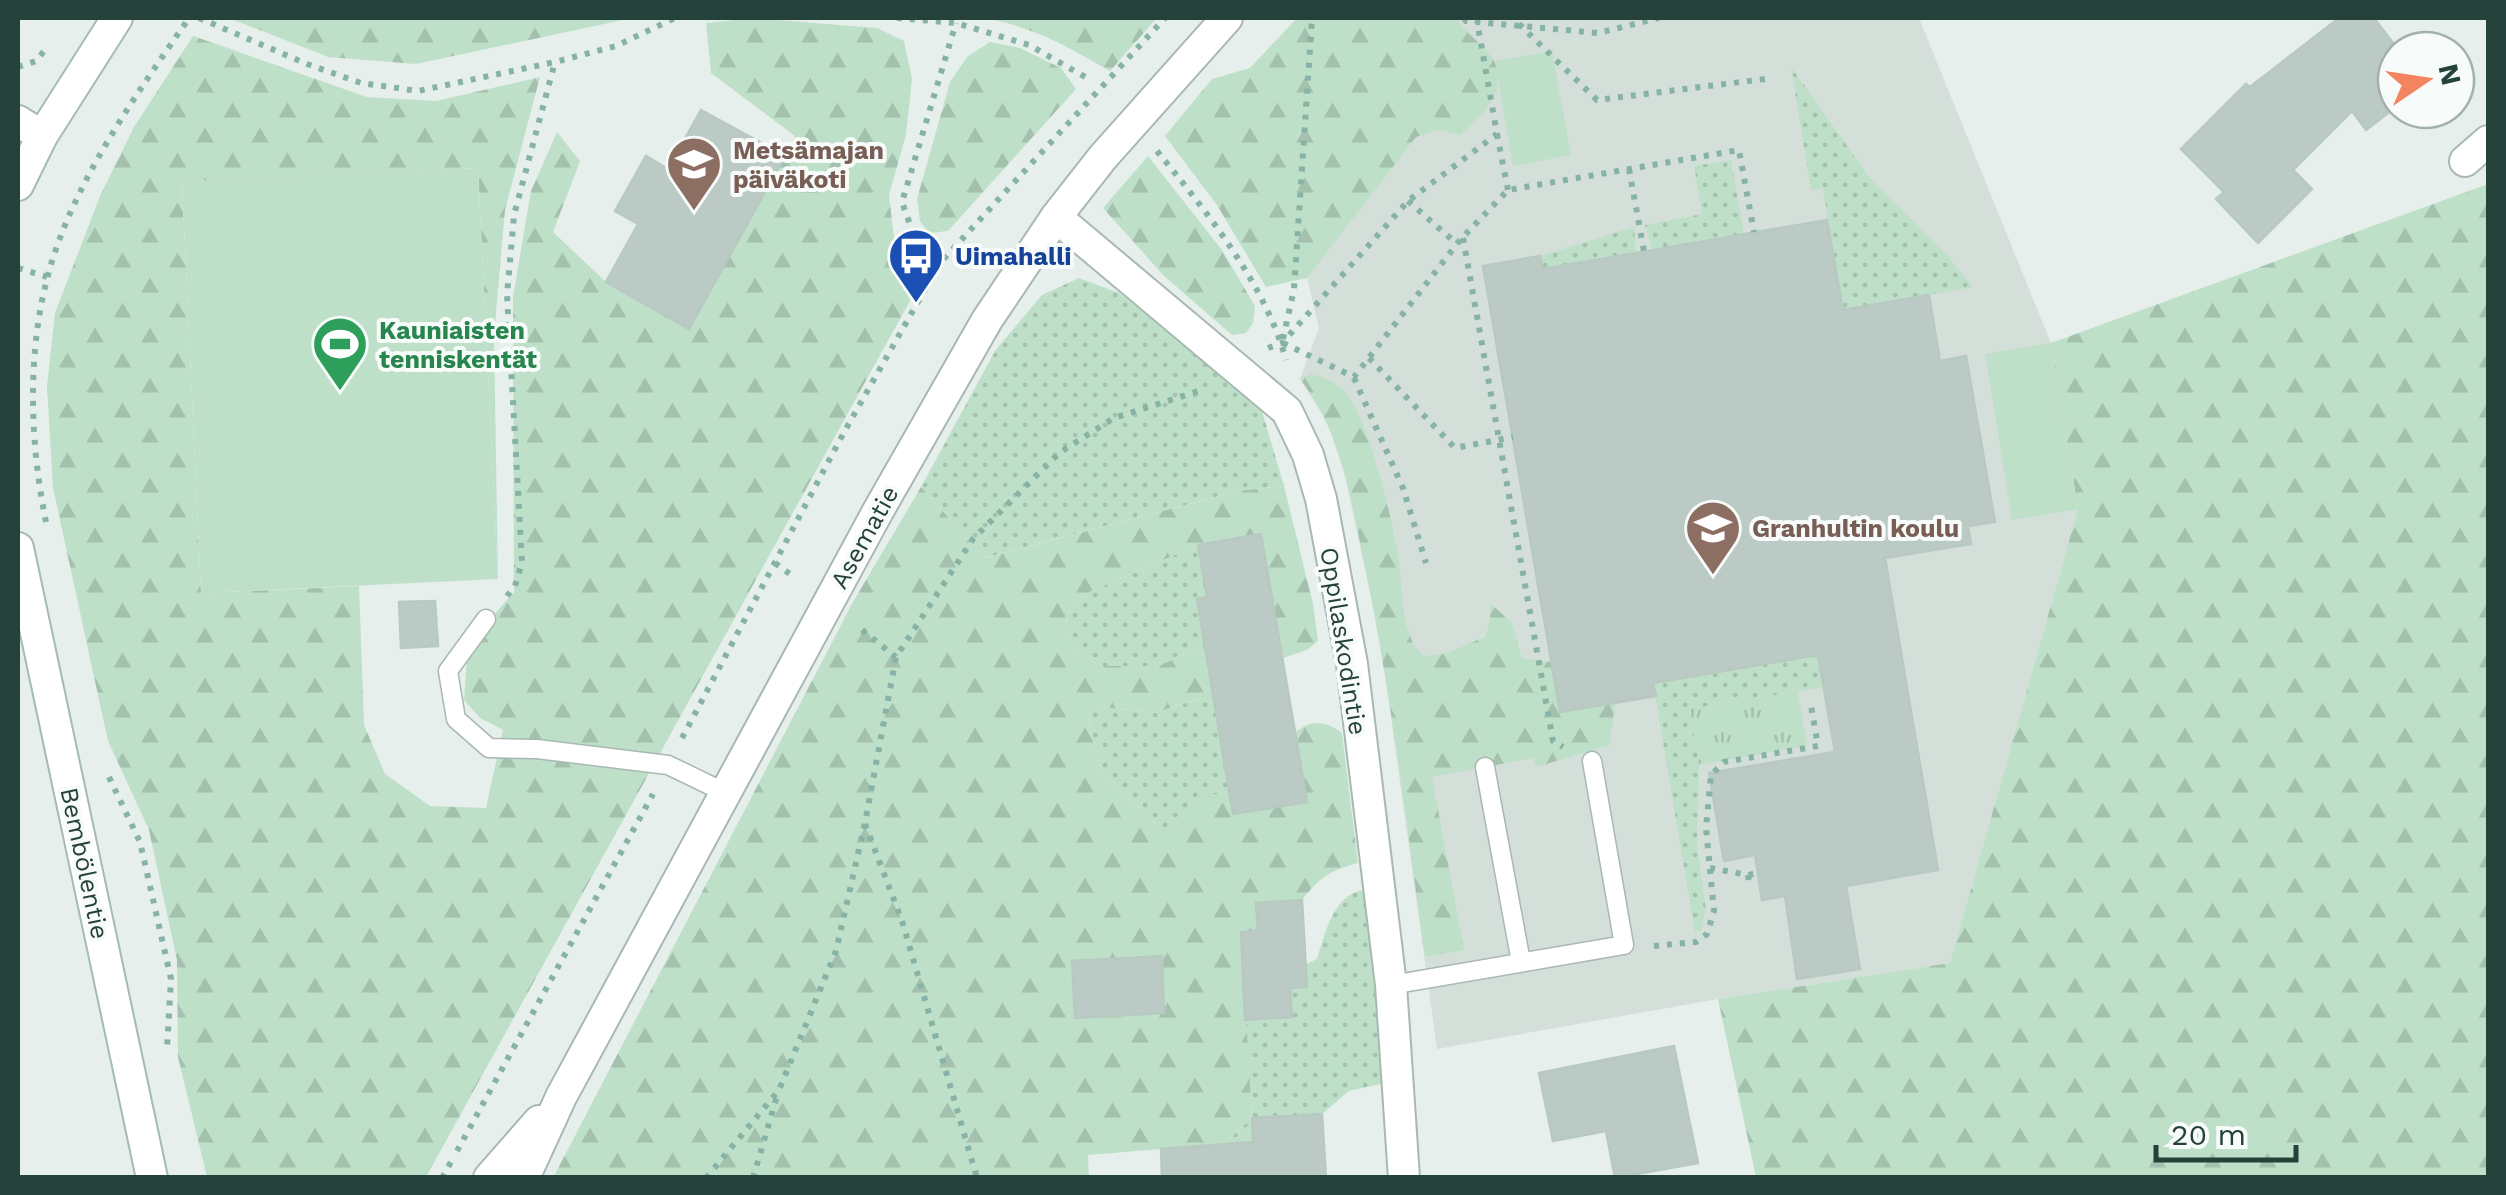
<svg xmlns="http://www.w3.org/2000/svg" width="2506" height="1195" font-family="'Work Sans',sans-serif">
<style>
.built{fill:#d4dfda}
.grass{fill:url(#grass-dots)}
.forest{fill:url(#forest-firs)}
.park{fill:url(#park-tufts)}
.pitch{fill:#bfe0c8}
.building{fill:#bbcac4;stroke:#b8c9c2;stroke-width:2.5}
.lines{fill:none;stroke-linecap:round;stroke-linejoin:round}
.service-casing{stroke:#a8b8b2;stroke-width:21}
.minor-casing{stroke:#a8b8b2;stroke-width:34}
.tertiary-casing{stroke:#a8b8b2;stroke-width:34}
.secondary-casing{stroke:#a4bbb3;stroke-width:34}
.path{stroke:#86b3a5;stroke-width:6;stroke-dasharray:5 8;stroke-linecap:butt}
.service{stroke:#fff;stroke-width:18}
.minor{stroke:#fff;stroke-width:30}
.tertiary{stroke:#fff;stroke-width:30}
.secondary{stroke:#fff;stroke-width:30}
.labels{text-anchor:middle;stroke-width:8;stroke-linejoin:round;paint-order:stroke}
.education-label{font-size:25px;font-weight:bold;fill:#785e54;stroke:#f7fbf9;text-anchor:start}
.transit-label{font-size:25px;font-weight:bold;fill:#164399;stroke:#f7fbf9;text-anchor:start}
.leisure-label{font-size:25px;font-weight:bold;fill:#27864d;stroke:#f7fbf9;text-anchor:start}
.street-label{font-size:25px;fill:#24423a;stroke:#f7fbf9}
</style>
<defs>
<pattern id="grass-dots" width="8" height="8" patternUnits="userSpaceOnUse" patternTransform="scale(2.5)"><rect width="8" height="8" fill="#bfe0c8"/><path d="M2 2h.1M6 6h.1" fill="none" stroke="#a4c1ad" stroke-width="1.8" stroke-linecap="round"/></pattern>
<pattern id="forest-firs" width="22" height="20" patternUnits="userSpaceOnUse" patternTransform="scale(2.5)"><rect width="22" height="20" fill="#bfe0c8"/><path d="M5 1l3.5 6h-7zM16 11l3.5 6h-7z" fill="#a4c1ad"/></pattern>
<pattern id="park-tufts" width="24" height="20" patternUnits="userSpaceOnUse" patternTransform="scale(2.5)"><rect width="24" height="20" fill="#bfe0c8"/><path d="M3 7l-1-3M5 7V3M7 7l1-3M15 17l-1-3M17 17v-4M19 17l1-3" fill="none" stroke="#a4c1ad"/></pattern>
</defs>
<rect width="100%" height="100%" fill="#e6efeb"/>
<path class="built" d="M 1410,18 L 1919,18 L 2051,343 L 2078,509 L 1950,963 L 1718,999 L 1437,1049 L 1381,645 L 1346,480 L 1328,423 L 1300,379 L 1319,328 L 1307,278 L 1340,232 Z"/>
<g class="grass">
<path d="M 1791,67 L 1870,178 L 1947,255 L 1973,287 L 1843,310 L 1823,189 L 1811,190 Z"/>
<path d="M 1731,160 L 1744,234 L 1652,250 L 1645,225 L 1702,214 L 1694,166 Z"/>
<path d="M 1634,227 L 1636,252 L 1562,265 L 1544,277 L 1540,256 Z"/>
<path d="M 1079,278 L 1119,293 L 1260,404 L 1284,486 L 1238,491 L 984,558 L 921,487 L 995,351 L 1042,295 Z"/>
<path d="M 1198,545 L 1207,597 L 1197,599 L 1207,654 L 1189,652 L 1159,666 L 1099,666 L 1073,648 L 1065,616 L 1089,592 Z"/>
<path d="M 1818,655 L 1824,687 L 1690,709 L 1699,765 L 1697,844 L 1706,910 L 1701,931 L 1695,932 L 1653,683 Z"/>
<path d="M 1201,698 L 1215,704 L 1232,804 L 1180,831 L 1159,827 L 1101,771 L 1087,715 L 1102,707 L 1155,713 Z"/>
<path d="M 1363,890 L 1378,987 L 1385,1083 L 1349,1091 L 1322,1114 L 1252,1118 L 1255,1177 L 1202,1164 L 1252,1118 L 1245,1020 L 1292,1017 L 1290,988 L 1307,986 L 1306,964 L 1317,959 C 1325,934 1333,895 1363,890 Z"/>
</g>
<g class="forest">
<path d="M 229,18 L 632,18 L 416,64 L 328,57 Z"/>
<path d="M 754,18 L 877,28 L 904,41 L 912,79 L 906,135 L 889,195 L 894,238 L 927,270 L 426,1177 L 207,1177 L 178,1057 L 177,960 L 149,830 L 108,741 L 53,488 L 47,386 L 55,313 L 100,196 L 134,127 L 193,36 L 367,97 L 436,101 L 540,77 L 505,210 L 494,336 L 498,579 L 478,168 L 182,182 L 201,593 L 359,586 L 364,725 L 385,774 L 430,806 L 486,808 L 503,730 L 480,718 L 464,700 L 468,644 L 514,592 L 513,297 L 531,191 L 557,132 L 580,161 L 553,232 L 606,282 L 689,328 L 795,136 L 711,73 L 706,23 Z"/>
<path d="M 981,18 L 1156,18 L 1156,19 L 1110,71 C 1069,47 1028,24 981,18 Z"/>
<path d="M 1297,18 L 1457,18 C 1465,35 1485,44 1494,61 C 1510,91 1480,117 1460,135 L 1439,130 L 1416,137 L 1307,278 L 1266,287 L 1217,205 L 1165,136 L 1212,79 L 1250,68 Z"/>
<path d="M 990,42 L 1020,48 L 1061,68 L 1076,89 L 948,231 L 929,233 L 920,221 L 917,199 L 950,82 L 967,57 Z"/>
<path d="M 1148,156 L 1222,250 L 1255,306 L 1253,323 L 1246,333 L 1232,335 L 1164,276 L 1103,208 Z"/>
<path d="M 2488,184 L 2488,1177 L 1756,1177 L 1718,999 L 1950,963 L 2078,509 L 2051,343 Z"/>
<path d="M 1311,374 C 1325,378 1335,381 1345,392 C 1369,418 1393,523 1399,561 C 1403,591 1400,636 1424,656 L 1447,653 L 1485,637 L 1490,620 L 1490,603 L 1512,623 L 1522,658 L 1551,662 L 1560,712 L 1615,703 L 1610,745 L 1536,767 L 1533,758 L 1432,777 L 1464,950 L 1425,957 C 1407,829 1392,699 1366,572 C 1352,505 1343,434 1300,379 Z"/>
<path d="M 1284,486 L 1313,604 L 1318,641 L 1307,650 L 1283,658 L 1261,534 L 1198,545 L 1089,592 L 1065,616 L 1073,648 L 1099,666 L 1159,666 L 1189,652 L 1207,654 L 1215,704 L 1200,698 L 1155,713 L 1102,707 L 1087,715 L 1101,771 L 1159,827 L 1180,830 L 1182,813 L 1197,796 L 1216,794 L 1232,804 L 1234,814 L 1307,802 L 1296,732 C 1312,719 1326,721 1342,733 L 1358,863 C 1331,870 1319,878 1302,900 L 1256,903 L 1258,930 L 1241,932 L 1252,1118 L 1202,1164 L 1186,1147 L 1088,1155 L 1089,1177 L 553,1178 L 853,602 L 921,487 L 985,558 L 1238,491 Z"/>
</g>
<path class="park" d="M 1798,691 L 1807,746 L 1699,765 L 1690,709 Z"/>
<g class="pitch">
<path d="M 1552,51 L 1571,155 L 1513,166 L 1495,61 Z"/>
<path d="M 478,168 L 498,579 L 201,593 L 182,181 Z"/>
<path d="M 2051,343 L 2078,509 L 2012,520 L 1985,354 Z"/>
</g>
<g class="building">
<path d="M 2339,18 L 2374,18 L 2396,47 L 2396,107 L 2366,130 L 2352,111 L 2293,170 L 2312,189 L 2258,243 L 2216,199 L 2224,192 L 2181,149 L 2246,84 L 2250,87 Z"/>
<path d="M 701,110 L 785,156 L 689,329 L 606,282 L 638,224 L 615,211 L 646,156 L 668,169 Z"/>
<path d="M 1827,220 L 1843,310 L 1929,295 L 1940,361 L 1966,356 L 1995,522 L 1968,526 L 1971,544 L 1885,558 L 1938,870 L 1846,886 L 1860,969 L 1797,979 L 1785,896 L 1762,900 L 1755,855 L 1724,861 L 1709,773 L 1835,752 L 1818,655 L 1653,683 L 1656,696 L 1560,712 L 1483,266 L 1540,256 L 1543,269 Z"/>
<path d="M 1261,534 L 1307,802 L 1233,814 L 1197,599 L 1207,597 L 1198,545 Z"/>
<path d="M 435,601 L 438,646 L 401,648 L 399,602 Z"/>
<path d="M 1302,900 L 1307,987 L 1290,988 L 1292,1017 L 1245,1020 L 1241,932 L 1258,930 L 1256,903 Z"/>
<path d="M 1162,956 L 1164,1013 L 1075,1018 L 1072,961 Z"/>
<path d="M 1674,1046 L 1698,1163 L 1615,1178 L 1606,1131 L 1553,1141 L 1539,1073 Z"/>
<path d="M 1322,1114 L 1326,1178 L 1162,1178 L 1161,1149 L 1253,1142 L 1252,1118 Z"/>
</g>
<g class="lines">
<g class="service-casing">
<g id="service">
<path d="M 486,619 L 448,671 L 456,719 L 489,748 L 537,749 L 668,765 L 726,793"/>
<path d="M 1485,767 L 1521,962"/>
<path d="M 1391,985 L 1624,945 L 1592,761"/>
</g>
</g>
<g class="minor-casing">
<g id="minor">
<path d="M 18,121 L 42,136"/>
<path d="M 2465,161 L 2488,141"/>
<path d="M 1056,217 L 1287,411 L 1308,455 L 1321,499 L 1352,664 L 1391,985 L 1404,1178"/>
</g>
</g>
<g class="tertiary-casing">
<g id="tertiary">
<path d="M 489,1178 L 539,1121"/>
<path d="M 524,1178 L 561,1097 L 878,511 L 987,320 L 1056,217 L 1103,157 L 1227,18"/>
</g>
</g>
<g class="secondary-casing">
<g id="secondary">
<path d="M 18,185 L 42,136 L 117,18"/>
<path d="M 18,548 L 152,1178"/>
</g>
</g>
<g class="path">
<path d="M 199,18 L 307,64 L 361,83 L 418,91 L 555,62 L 616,46 L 675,18"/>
<path d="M 897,18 L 956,23 L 1029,45 L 1087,78"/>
<path d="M 1464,18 L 1466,21 L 1598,33 L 1659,18"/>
<path d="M 1519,24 L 1597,100 L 1765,79"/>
<path d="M 18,67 L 36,61 L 48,46"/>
<path d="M 1497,134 L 1508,190"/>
<path d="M 1157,151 C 1206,211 1266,285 1286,360"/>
<path d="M 1629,169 L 1644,251"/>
<path d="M 1408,201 L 1457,244"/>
<path d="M 1463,238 L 1553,741 L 1563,747"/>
<path d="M 940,263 L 914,236 L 902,202 L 956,23"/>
<path d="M 18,268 L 47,277"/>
<path d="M 1283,339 L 1294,289 L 1312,18"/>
<path d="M 1283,343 L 1354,377 L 1460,240 L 1508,190 L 1739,150 L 1754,232"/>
<path d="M 1268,348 L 1282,343 L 1408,201 L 1497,134 L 1477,21"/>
<path d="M 1369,358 L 1455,448 L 1513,437"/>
<path d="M 1354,378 L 1403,488 L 1426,563"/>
<path d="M 46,522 C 30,444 27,356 47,279 C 70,187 136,95 189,18"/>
<path d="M 775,563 L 794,577"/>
<path d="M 507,596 L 515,586 L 522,562 L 507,295 L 514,215 L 555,62"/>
<path d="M 862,630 L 896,657"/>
<path d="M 682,738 L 843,434 L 940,263 L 1165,18"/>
<path d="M 109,777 L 140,842 L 171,979 L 167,1049"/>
<path d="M 865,824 L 902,921 L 977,1178"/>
<path d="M 1710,868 L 1748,875 L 1758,873"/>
<path d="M 1748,875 L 1750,887"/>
<path d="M 1654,946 L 1696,942 L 1707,934 L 1714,911 L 1706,828 L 1711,775 L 1724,762 L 1818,746 L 1810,700"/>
<path d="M 457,1151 L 653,794"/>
<path d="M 442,1178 L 451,1162"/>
<path d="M 706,1178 L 779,1090 L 836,951 L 865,823 L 896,657 L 973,539 L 1059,453 L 1114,418 L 1202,390"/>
<path d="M 753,1178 L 777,1096"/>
</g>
<use href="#service" class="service"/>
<use href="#minor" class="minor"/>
<use href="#tertiary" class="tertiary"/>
<use href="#secondary" class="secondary"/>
</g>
<defs>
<g id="school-pin" transform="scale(2.875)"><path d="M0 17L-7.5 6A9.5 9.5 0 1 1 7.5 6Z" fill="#8d6e63" stroke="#f7fbf9"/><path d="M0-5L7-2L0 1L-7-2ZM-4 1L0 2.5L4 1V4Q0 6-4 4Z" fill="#fff"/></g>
<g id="bus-pin" transform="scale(2.875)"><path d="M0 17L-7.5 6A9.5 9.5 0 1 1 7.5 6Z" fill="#1a4fb4" stroke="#f7fbf9"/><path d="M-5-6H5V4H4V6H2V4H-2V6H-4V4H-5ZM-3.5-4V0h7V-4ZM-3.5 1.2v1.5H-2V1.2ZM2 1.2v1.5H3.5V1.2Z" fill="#fff"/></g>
<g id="stadium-pin" transform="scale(2.875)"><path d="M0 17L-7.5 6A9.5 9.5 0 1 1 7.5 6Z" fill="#2e9e5b" stroke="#f7fbf9"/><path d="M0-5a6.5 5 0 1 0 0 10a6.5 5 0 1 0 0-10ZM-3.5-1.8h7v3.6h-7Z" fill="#fff"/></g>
</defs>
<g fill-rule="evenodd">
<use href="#school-pin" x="694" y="164"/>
<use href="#bus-pin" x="916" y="256"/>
<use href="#stadium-pin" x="340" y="344"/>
<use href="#school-pin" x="1713" y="528"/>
</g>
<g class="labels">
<g class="education-label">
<text x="733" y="159">Metsämajan<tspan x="733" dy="29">päiväkoti</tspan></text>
<text x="1752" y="537">Granhultin koulu</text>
</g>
<g class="transit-label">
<text x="955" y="265">Uimahalli</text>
</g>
<g class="leisure-label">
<text x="379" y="339">Kauniaisten<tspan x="379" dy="29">tenniskentät</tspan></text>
</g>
<g class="street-label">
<text transform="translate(864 537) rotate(-61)" y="9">Asematie</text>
<text transform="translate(1344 641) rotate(81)" y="9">Oppilaskodintie</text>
<text transform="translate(85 863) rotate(78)" y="9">Bembölentie</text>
</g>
</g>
<rect width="2506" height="1195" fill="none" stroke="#24423a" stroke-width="40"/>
<g transform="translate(2426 80) rotate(77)"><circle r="48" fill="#f7fbf9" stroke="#a3b1ad" stroke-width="2.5"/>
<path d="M0-8L18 38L0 25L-18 38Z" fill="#f4845f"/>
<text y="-15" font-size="28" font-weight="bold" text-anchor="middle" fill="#24423a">N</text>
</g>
<path d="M2156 1145v15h140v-15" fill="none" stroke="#24423a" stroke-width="5"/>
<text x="2171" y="1145" font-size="30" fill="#24423a" stroke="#f7fbf9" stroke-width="8" paint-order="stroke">20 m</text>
</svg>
